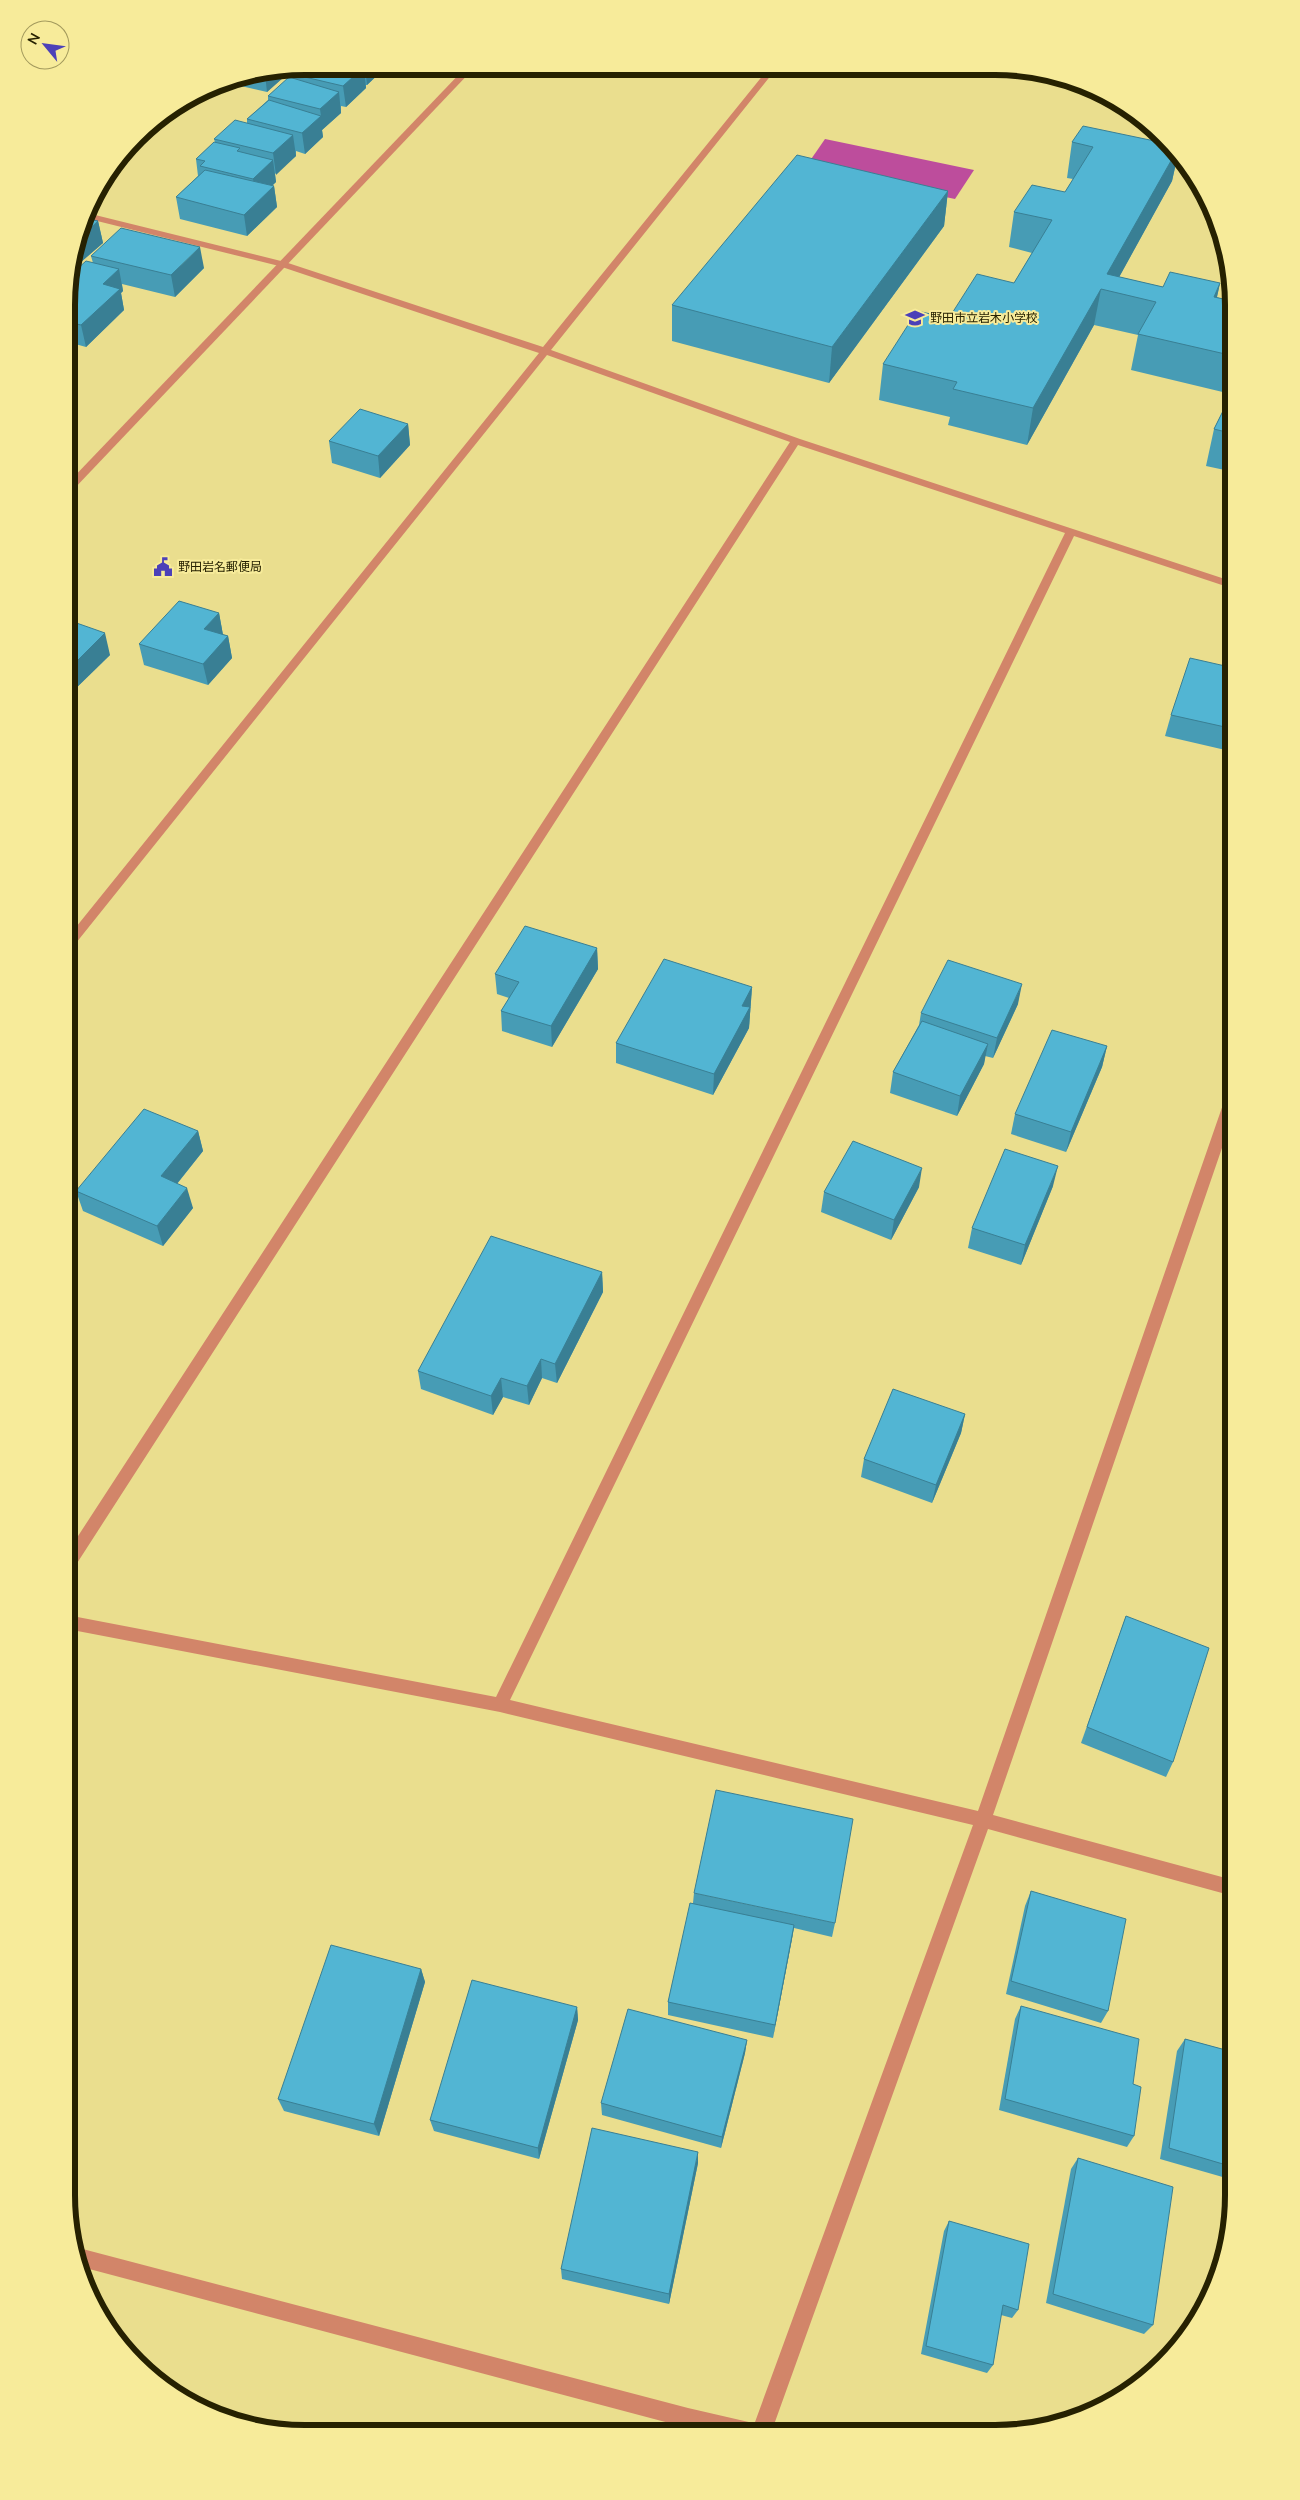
<svg xmlns="http://www.w3.org/2000/svg" width="1300" height="2500" font-family="'Nunito Sans','Noto Sans JP',sans-serif">
<style>
.water{fill:#bd4d9c}
.lines{fill:none;stroke-linecap:round;stroke-linejoin:round}
.minor{fill:#d28569;fill-rule:evenodd}
.tertiary{fill:#d28569;fill-rule:evenodd}
.wall{fill:#479cb5}
.shaded-wall{fill:#397f94}
.building{fill:#52b5d3;stroke:#397f94}
.labels{text-anchor:middle;stroke-width:4;stroke-linejoin:round;paint-order:stroke}
.far-poi-label{font-size:12px;fill:#262101;stroke:#f7eb9a;text-anchor:start}
.rim{fill:none;stroke:#262101;stroke-width:6}
</style>
<rect width="100%" height="100%" fill="#eade8e"/>
<path class="water" d="M 825,139 L 974,170 L 955,199 L 805,168 Z"/>
<g class="lines">
<path class="minor" d="M 768,69 L 776,69 L 551,350 L 800,439 L 1234,582 L 1234,589 L 1074,536 L 510,1700 L 978,1811 L 1227,1093 L 1234,1088 L 1234,1113 L 993,1815 L 1233,1880 L 1233,1896 L 988,1829 L 771,2433 L 751,2433 L 973,1825 L 500,1712 L 67,1629 L 67,1615 L 496,1697 L 1065,533 L 798,445 L 72,1571 L 67,1573 L 67,1553 L 790,442 L 547,355 L 72,948 L 68,949 L 68,937 L 539,353 L 279,266 L 85,218 L 87,213 L 285,262 L 543,347 Z"/>
<g class="tertiary">
<path d="M 466,67 L 475,67 L 72,491 L 68,492 L 68,483 Z"/>
<path d="M 75,2247 L 688,2408 L 753,2423 L 760,2426 L 763,2433 L 711,2433 L 688,2428 L 78,2266 Z"/>
</g>
</g>
<g class="wall">
<path d="M 305,66 L 386,67 L 367,85 L 366,85 L 366,88 L 346,107 L 341,106 L 341,113 L 322,130 L 323,137 L 305,154 L 296,151 L 296,156 L 275,174 L 276,182 L 272,186 L 274,186 L 277,207 L 247,236 L 180,219 L 176,197 L 198,176 L 196,159 L 215,142 L 214,139 L 247,123 L 247,119 L 268,100 L 268,96 L 292,78 L 292,74 Z"/>
<path d="M 294,68 L 267,92 L 228,83 L 228,82 Z"/>
<path d="M 1072,142 L 1169,144 L 1178,154 L 1172,181 L 1119,277 L 1163,287 L 1220,283 L 1217,297 L 1234,305 L 1234,472 L 1206,466 L 1214,429 L 1231,394 L 1131,370 L 1138,335 L 1094,325 L 1027,445 L 948,425 L 950,417 L 879,400 L 883,364 L 949,318 L 1014,283 L 1032,253 L 1009,247 L 1014,212 L 1065,192 L 1073,179 L 1067,178 Z"/>
<path d="M 948,191 L 944,226 L 829,383 L 672,341 L 672,305 Z"/>
<path d="M 85,218 L 98,221 L 103,243 L 74,268 L 70,267 Z"/>
<path d="M 91,256 L 204,268 L 175,297 L 122,284 L 123,291 L 121,293 L 124,310 L 86,347 L 68,342 L 68,277 L 93,263 Z"/>
<path d="M 408,424 L 410,445 L 380,478 L 332,463 L 329,441 Z"/>
<path d="M 219,613 L 223,635 L 228,636 L 232,658 L 208,685 L 144,665 L 139,644 Z"/>
<path d="M 68,620 L 110,655 L 71,693 L 68,692 Z"/>
<path d="M 1234,668 L 1234,752 L 1165,736 L 1171,715 Z"/>
<path d="M 597,948 L 598,969 L 552,1047 L 502,1031 L 501,1011 L 509,998 L 497,994 L 495,974 Z"/>
<path d="M 752,987 L 749,1028 L 713,1095 L 616,1063 L 616,1043 Z"/>
<path d="M 1018,1004 L 993,1058 L 985,1056 L 984,1064 L 957,1116 L 890,1093 L 893,1072 L 919,1025 L 921,1013 Z"/>
<path d="M 1107,1046 L 1102,1067 L 1066,1152 L 1011,1134 L 1015,1114 Z"/>
<path d="M 198,1131 L 203,1151 L 177,1184 L 193,1208 L 163,1246 L 83,1211 L 76,1191 Z"/>
<path d="M 1053,1186 L 1021,1265 L 968,1248 L 972,1228 Z"/>
<path d="M 919,1187 L 891,1240 L 821,1212 L 824,1192 Z"/>
<path d="M 602,1272 L 603,1292 L 557,1383 L 542,1378 L 529,1405 L 503,1397 L 493,1415 L 421,1389 L 418,1371 Z"/>
<path d="M 965,1414 L 961,1433 L 932,1503 L 861,1477 L 864,1459 Z"/>
<path d="M 1126,1616 L 1173,1762 L 1166,1777 L 1081,1743 Z"/>
<path d="M 1031,1891 L 1108,2011 L 1101,2023 L 1006,1994 L 1025,1906 Z"/>
<path d="M 694,1893 L 835,1923 L 832,1937 L 794,1928 L 773,2038 L 668,2015 L 668,2002 L 693,1903 Z"/>
<path d="M 421,1969 L 425,1982 L 379,2136 L 284,2111 L 278,2099 Z"/>
<path d="M 1021,2006 L 1133,2084 L 1134,2136 L 1127,2147 L 999,2110 L 1015,2019 Z"/>
<path d="M 577,2007 L 578,2020 L 539,2159 L 434,2131 L 430,2120 Z"/>
<path d="M 1185,2039 L 1233,2052 L 1233,2180 L 1160,2159 L 1177,2051 Z"/>
<path d="M 747,2040 L 745,2053 L 721,2148 L 602,2115 L 601,2103 Z"/>
<path d="M 1078,2158 L 1153,2325 L 1144,2334 L 1046,2303 L 1071,2169 Z"/>
<path d="M 698,2163 L 669,2304 L 562,2279 L 561,2269 Z"/>
<path d="M 949,2221 L 1018,2310 L 1012,2318 L 1001,2315 L 993,2365 L 987,2373 L 921,2354 L 944,2231 Z"/>
</g>
<g class="shaded-wall">
<path d="M 364,67 L 366,88 L 346,107 L 343,86 Z"/>
<path d="M 365,67 L 386,67 L 367,85 Z"/>
<path d="M 294,68 L 267,92 L 265,74 Z"/>
<path d="M 339,92 L 341,113 L 322,130 L 323,137 L 305,154 L 302,133 L 321,116 L 320,109 Z"/>
<path d="M 293,135 L 296,156 L 276,175 L 273,153 Z"/>
<path d="M 1176,152 L 1178,154 L 1172,181 L 1111,292 L 1107,274 Z"/>
<path d="M 273,160 L 276,182 L 256,200 L 253,179 Z"/>
<path d="M 274,186 L 277,207 L 247,236 L 244,215 Z"/>
<path d="M 948,191 L 944,226 L 829,383 L 832,347 Z"/>
<path d="M 98,221 L 103,243 L 74,268 L 73,260 L 79,239 Z"/>
<path d="M 200,247 L 204,268 L 175,297 L 171,275 Z"/>
<path d="M 119,269 L 123,291 L 121,293 L 124,310 L 86,347 L 81,325 L 103,284 Z"/>
<path d="M 1220,283 L 1212,319 L 1214,297 Z"/>
<path d="M 1101,289 L 1094,325 L 1027,445 L 1033,408 Z"/>
<path d="M 68,360 L 71,374 L 68,378 Z"/>
<path d="M 408,424 L 410,445 L 380,478 L 378,456 Z"/>
<path d="M 219,613 L 223,635 L 204,629 Z"/>
<path d="M 105,633 L 110,655 L 71,693 L 68,680 L 68,670 Z"/>
<path d="M 228,636 L 232,658 L 208,685 L 203,664 Z"/>
<path d="M 597,948 L 598,969 L 552,1047 L 551,1026 Z"/>
<path d="M 1022,984 L 1018,1004 L 993,1058 L 997,1038 Z"/>
<path d="M 752,987 L 749,1028 L 713,1095 L 714,1074 L 742,1006 Z"/>
<path d="M 988,1044 L 984,1064 L 957,1116 L 960,1096 Z"/>
<path d="M 1107,1046 L 1102,1067 L 1066,1152 L 1071,1132 Z"/>
<path d="M 198,1131 L 203,1151 L 167,1196 L 161,1176 Z"/>
<path d="M 1058,1166 L 1053,1186 L 1021,1265 L 1025,1245 Z"/>
<path d="M 922,1168 L 919,1187 L 891,1240 L 894,1220 Z"/>
<path d="M 187,1188 L 193,1208 L 163,1246 L 157,1226 Z"/>
<path d="M 602,1272 L 603,1292 L 557,1383 L 555,1364 Z"/>
<path d="M 541,1359 L 542,1378 L 529,1405 L 527,1386 Z"/>
<path d="M 501,1378 L 503,1397 L 493,1415 L 491,1396 Z"/>
<path d="M 965,1414 L 961,1433 L 932,1503 L 936,1485 Z"/>
<path d="M 794,1925 L 792,1939 L 773,2038 L 775,2025 Z"/>
<path d="M 421,1969 L 425,1982 L 379,2136 L 374,2124 Z"/>
<path d="M 577,2007 L 578,2020 L 539,2159 L 538,2148 Z"/>
<path d="M 747,2040 L 745,2053 L 721,2148 L 722,2137 Z"/>
<path d="M 698,2152 L 698,2163 L 669,2304 L 669,2294 Z"/>
</g>
<g class="building">
<path d="M 305,66 L 361,67 L 364,67 L 343,86 L 292,74 L 298,68 Z"/>
<path d="M 289,77 L 339,92 L 320,109 L 268,96 Z"/>
<path d="M 269,100 L 321,116 L 302,133 L 247,119 Z"/>
<path d="M 235,120 L 293,135 L 273,153 L 214,139 Z"/>
<path d="M 1083,126 L 1169,144 L 1176,152 L 1107,274 L 1163,287 L 1170,272 L 1220,283 L 1214,297 L 1233,301 L 1234,356 L 1138,334 L 1156,302 L 1101,289 L 1033,408 L 953,389 L 957,382 L 883,364 L 917,311 L 949,318 L 977,274 L 1014,283 L 1052,220 L 1014,212 L 1032,185 L 1065,192 L 1093,147 L 1072,142 Z"/>
<path d="M 214,142 L 240,148 L 237,151 L 273,160 L 253,179 L 200,166 L 205,161 L 196,159 Z"/>
<path d="M 797,155 L 948,191 L 832,347 L 672,305 Z"/>
<path d="M 205,170 L 274,186 L 244,215 L 176,197 Z"/>
<path d="M 85,218 L 98,221 L 79,239 Z"/>
<path d="M 121,228 L 200,247 L 171,275 L 91,256 Z"/>
<path d="M 86,261 L 119,269 L 103,284 L 120,289 L 81,325 L 68,322 L 68,277 Z"/>
<path d="M 1234,389 L 1234,434 L 1214,429 Z"/>
<path d="M 360,409 L 408,424 L 378,456 L 329,441 Z"/>
<path d="M 179,601 L 219,613 L 204,629 L 228,636 L 203,664 L 139,644 Z"/>
<path d="M 68,620 L 105,633 L 68,670 Z"/>
<path d="M 1190,658 L 1234,668 L 1234,729 L 1171,715 Z"/>
<path d="M 525,926 L 597,948 L 551,1026 L 501,1011 L 519,982 L 495,974 Z"/>
<path d="M 664,959 L 752,987 L 742,1006 L 750,1007 L 714,1074 L 616,1043 Z"/>
<path d="M 948,960 L 1022,984 L 997,1038 L 921,1013 Z"/>
<path d="M 922,1021 L 988,1044 L 960,1096 L 893,1072 Z"/>
<path d="M 1052,1030 L 1107,1046 L 1071,1132 L 1015,1114 Z"/>
<path d="M 144,1109 L 198,1131 L 161,1176 L 187,1188 L 157,1226 L 76,1191 Z"/>
<path d="M 853,1141 L 922,1168 L 894,1220 L 824,1192 Z"/>
<path d="M 1005,1149 L 1058,1166 L 1025,1245 L 972,1228 Z"/>
<path d="M 491,1236 L 602,1272 L 555,1364 L 541,1359 L 527,1386 L 501,1378 L 491,1396 L 418,1371 Z"/>
<path d="M 893,1389 L 965,1414 L 936,1485 L 864,1459 Z"/>
<path d="M 1126,1616 L 1209,1648 L 1173,1762 L 1087,1727 Z"/>
<path d="M 716,1790 L 853,1819 L 835,1923 L 694,1893 Z"/>
<path d="M 1031,1891 L 1126,1919 L 1108,2011 L 1011,1981 Z"/>
<path d="M 690,1903 L 794,1925 L 775,2025 L 668,2002 Z"/>
<path d="M 331,1945 L 421,1969 L 374,2124 L 278,2099 Z"/>
<path d="M 472,1980 L 577,2007 L 538,2148 L 430,2120 Z"/>
<path d="M 1021,2006 L 1139,2039 L 1133,2084 L 1141,2087 L 1134,2136 L 1005,2099 Z"/>
<path d="M 628,2009 L 747,2040 L 722,2137 L 601,2103 Z"/>
<path d="M 1185,2039 L 1233,2052 L 1233,2167 L 1169,2148 Z"/>
<path d="M 592,2128 L 698,2152 L 669,2294 L 561,2269 Z"/>
<path d="M 1078,2158 L 1173,2187 L 1153,2325 L 1053,2294 Z"/>
<path d="M 949,2221 L 1029,2244 L 1018,2310 L 1003,2305 L 993,2365 L 926,2346 Z"/>
</g>
<defs>
<g id="school-bare" transform="scale(1.5)"><path d="M0-5L7-2L0 1L-7-2ZM-4 1L0 2.5L4 1V4Q0 6-4 4Z" fill="#4c41b8" stroke="#f7eb9a" stroke-width="2.5" paint-order="stroke"/></g>
<g id="civic-bare" transform="scale(1.5)"><path d="M-.6-6.5H3V-4.5H.6V-3L4-1V1h2V6H-6V1h2V-1L-.6-3ZM-1.2 2.5V6h2.4V2.5Z" fill="#4c41b8" stroke="#f7eb9a" stroke-width="2.5" paint-order="stroke"/></g>
</defs>
<g fill-rule="evenodd">
<use href="#school-bare" x="915" y="318"/>
<use href="#civic-bare" x="163" y="567"/>
</g>
<g class="labels">
<g class="far-poi-label">
<text x="930" y="322">野田市立岩木小学校</text>
<text x="178" y="571">野田岩名郵便局</text>
</g>
</g>
<path d="M0 0H1300V2500H0ZM305 75H995A230 230 0 0 1 1225 305V2195A230 230 0 0 1 995 2425H305A230 230 0 0 1 75 2195V305A230 230 0 0 1 305 75Z" fill="#f7eb9a" fill-rule="evenodd"/>
<path class="rim" d="M305 75H995A230 230 0 0 1 1225 305V2195A230 230 0 0 1 995 2425H305A230 230 0 0 1 75 2195V305A230 230 0 0 1 305 75Z"/>
<g transform="translate(45 45) rotate(299)"><circle r="24" fill="#f7eb9a" stroke="#a39a5d"/>
<path d="M0-4L9 19L0 12L-9 19Z" fill="#4c41b8"/>
<text y="-8" font-size="14" font-weight="bold" text-anchor="middle" fill="#262101">N</text>
</g>
</svg>
